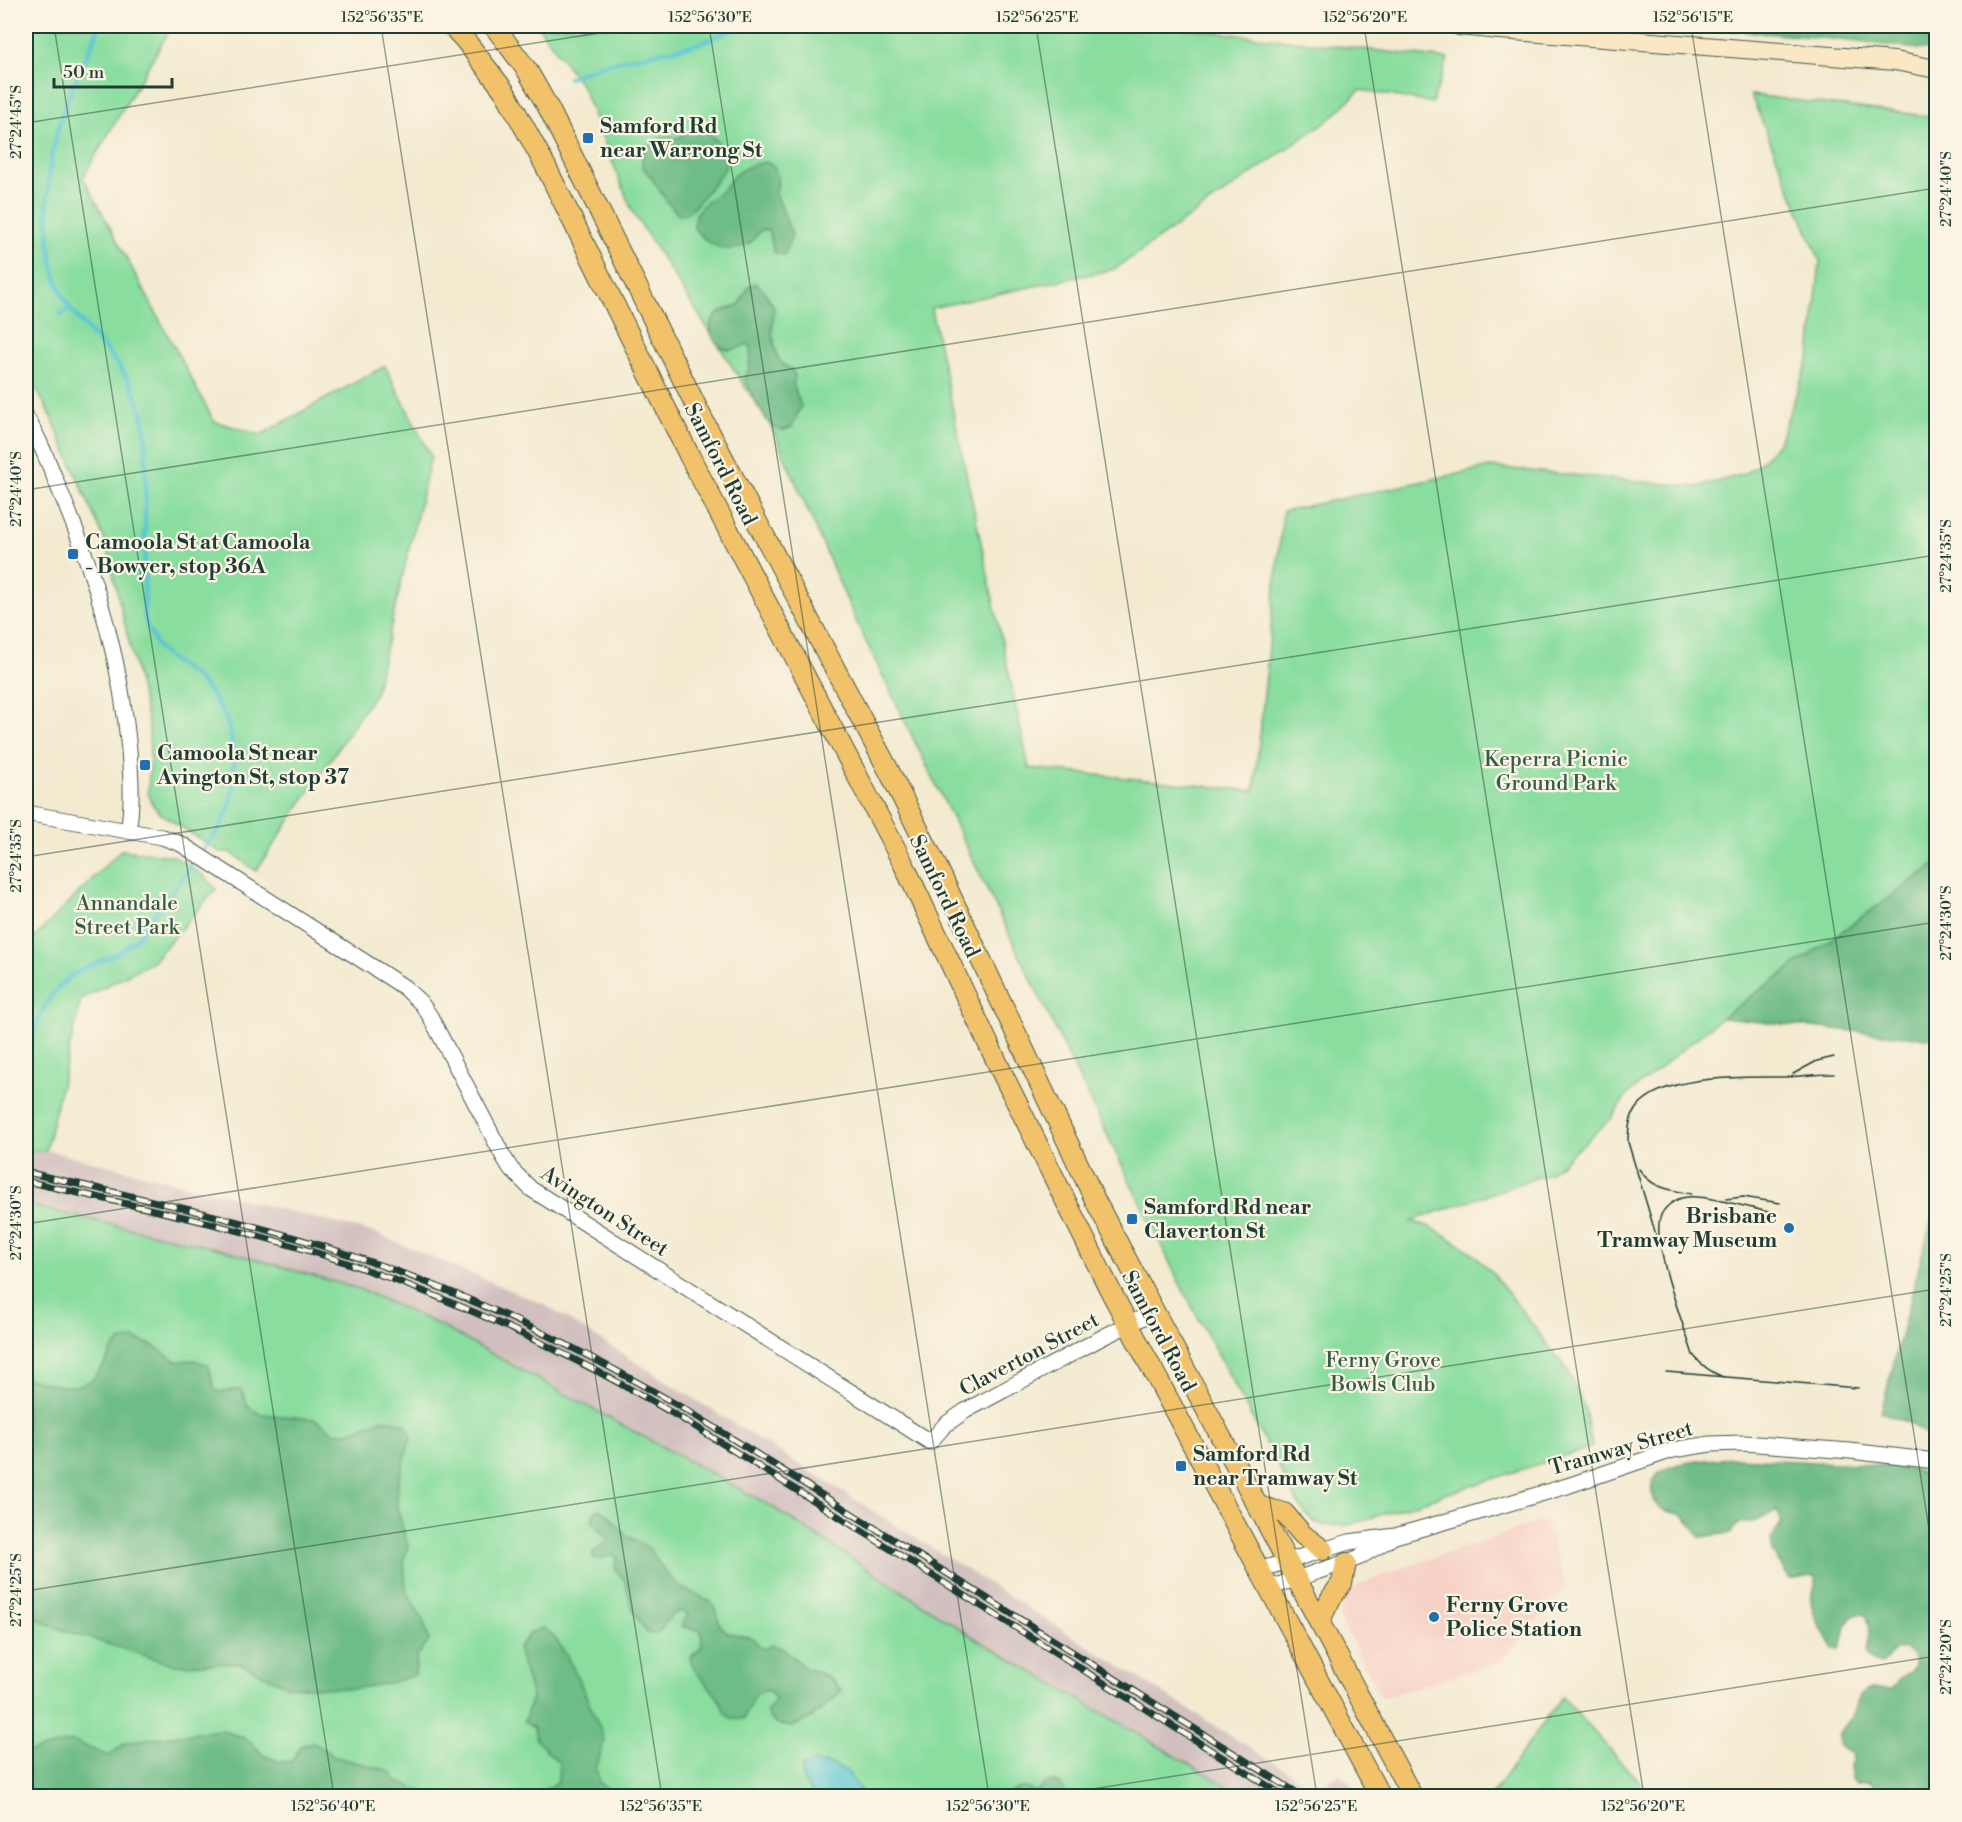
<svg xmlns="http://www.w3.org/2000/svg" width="1962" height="1822" font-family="'Libre Bodoni',serif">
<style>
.built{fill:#f7d1c6}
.industrial{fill:#d2bfbf}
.green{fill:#89dd9f;stroke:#548d6a;stroke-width:1.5}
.forest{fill:#6ebc86;stroke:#467c5d;stroke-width:1.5}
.water{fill:#5ac6d3;stroke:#3c8284;stroke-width:1.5}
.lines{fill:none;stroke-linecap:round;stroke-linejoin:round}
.stream{stroke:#5ac6d3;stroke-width:4.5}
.tertiary-casing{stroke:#3f574b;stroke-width:17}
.secondary-casing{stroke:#3f574b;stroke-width:20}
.primary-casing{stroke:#3f574b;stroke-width:22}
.tertiary{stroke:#fff;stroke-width:15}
.secondary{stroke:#fae7c3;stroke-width:18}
.primary{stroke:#f2c26a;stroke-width:20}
.tram{stroke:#1f3d34;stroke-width:1.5}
.rail-casing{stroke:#1f3d34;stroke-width:7}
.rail{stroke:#fcf5e5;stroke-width:4.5;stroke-dasharray:14;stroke-linecap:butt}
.ticks{fill:none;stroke:#1f3d34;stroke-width:1.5;stroke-opacity:0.45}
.poi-dot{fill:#1f6fb2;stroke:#fcf5e5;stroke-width:2}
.labels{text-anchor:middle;stroke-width:4.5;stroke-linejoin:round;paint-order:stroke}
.poi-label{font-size:21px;font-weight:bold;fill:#1f3d34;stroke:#fcf5e5;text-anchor:start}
.street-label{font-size:21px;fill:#1f3d34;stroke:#fcf5e5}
.park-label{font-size:21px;fill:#345d49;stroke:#fcf5e5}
.neatline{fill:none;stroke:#1f3d34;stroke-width:2}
.ticks-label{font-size:15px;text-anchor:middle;fill:#1f3d34}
</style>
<rect width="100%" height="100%" fill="#fcf5e5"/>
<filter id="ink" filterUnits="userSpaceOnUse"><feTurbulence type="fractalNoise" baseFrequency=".0167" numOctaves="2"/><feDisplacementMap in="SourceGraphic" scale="12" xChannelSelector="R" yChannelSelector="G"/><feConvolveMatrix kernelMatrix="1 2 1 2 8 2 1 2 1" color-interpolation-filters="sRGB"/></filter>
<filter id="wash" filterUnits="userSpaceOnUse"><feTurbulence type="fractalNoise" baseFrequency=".008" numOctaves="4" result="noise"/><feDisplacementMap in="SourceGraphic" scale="24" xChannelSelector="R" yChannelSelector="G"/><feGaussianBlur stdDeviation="1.35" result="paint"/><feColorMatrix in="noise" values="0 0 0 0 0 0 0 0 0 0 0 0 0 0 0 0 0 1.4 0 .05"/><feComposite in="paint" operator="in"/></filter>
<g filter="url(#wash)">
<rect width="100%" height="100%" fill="#f3ead0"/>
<path class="built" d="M 1546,1520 L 1566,1587 L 1501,1662 L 1382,1698 L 1340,1619 L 1341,1605 L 1353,1588 L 1385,1574 Z"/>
<path class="industrial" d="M 46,1150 L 375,1233 L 545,1305 L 1314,1788 L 1339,1775 L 1351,1783 L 1355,1796 L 1244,1796 L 973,1637 L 769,1505 L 435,1323 L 359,1289 L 220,1249 L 26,1205 L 26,1152 Z"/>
<g class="green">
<path d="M 26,26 L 172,26 L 83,177 L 214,421 L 260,435 L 385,366 L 431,456 L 375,693 L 256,871 L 230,852 L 220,852 L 189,832 L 160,813 L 152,804 L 148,792 L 150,758 L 149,726 L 105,541 L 53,421 L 35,386 L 26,370 Z"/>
<path d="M 538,26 L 1164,26 L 1448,59 L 1432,103 L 1360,90 L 1331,118 L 1115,269 L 931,308 L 1029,768 L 1254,791 L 1283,511 L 1490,467 L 1698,487 L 1744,474 L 1760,463 L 1779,442 L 1810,356 L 1820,261 L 1751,95 L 1936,117 L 1936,864 L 1721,1018 L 1626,1096 L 1611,1119 L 1550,1173 L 1411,1221 L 1428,1226 L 1441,1233 L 1470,1251 L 1492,1272 L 1567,1370 L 1585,1409 L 1592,1447 L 1349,1525 C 1324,1526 1317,1529 1301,1508 L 1184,1292 L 855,619 L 773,430 L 632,211 L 582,86 Z"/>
<path d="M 121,850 L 174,856 L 204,876 L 216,889 L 152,962 L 81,999 L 46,1150 L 26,1152 L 26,946 Z"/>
<path d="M 26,1205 L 220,1249 L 359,1289 L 435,1323 L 769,1505 L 973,1637 L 1244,1796 L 26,1796 Z"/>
<path d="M 1562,1697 L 1652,1796 L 1491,1796 Z"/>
</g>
<g class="forest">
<path d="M 1679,26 L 1936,26 L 1936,51 L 1815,37 Z"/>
<path d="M 694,129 L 707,131 L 727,152 L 725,169 L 692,210 L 686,214 L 679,215 C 663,201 657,181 642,167 L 643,152 L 651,143 L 664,137 L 677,138 Z"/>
<path d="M 765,162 L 774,166 L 778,178 L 776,193 L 792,235 L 784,255 L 774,252 L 769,231 L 764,229 C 757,232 756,238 751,242 C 729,257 708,246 694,228 C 694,205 709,202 724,189 C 728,185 730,179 735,175 C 743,167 754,164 765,162 Z"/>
<path d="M 756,283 L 764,291 L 774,307 L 772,332 L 777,355 L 781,363 L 792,370 L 795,376 L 793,385 L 801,406 L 792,427 C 789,428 786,430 783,430 C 767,431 750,390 744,377 L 749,369 L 751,346 L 747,344 C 741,346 737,350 730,350 C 716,349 705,330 714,318 C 720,310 731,308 739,305 L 749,286 Z"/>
<path d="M 1936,864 L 1936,1039 L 1721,1018 Z"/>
<path d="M 1936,1202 L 1936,1441 L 1909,1423 L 1881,1412 Z"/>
<path d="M 135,1339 L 154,1346 L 176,1361 L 195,1360 L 208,1365 L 215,1390 L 221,1392 L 241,1389 L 249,1408 L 261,1414 L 315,1419 L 336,1433 L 349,1432 L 380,1420 L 393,1420 L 406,1424 L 411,1437 L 398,1481 L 397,1507 L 408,1546 L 404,1559 L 406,1590 L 424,1622 L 429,1641 L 417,1656 L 415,1675 L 390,1683 L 352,1689 L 287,1686 L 239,1663 L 175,1665 L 57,1628 L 26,1614 L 26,1378 C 44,1382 74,1393 91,1380 C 101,1372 109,1355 116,1345 L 121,1340 Z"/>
<path d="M 1735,1458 L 1878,1465 L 1912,1469 L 1936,1476 L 1936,1796 L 1889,1796 L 1870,1781 L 1857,1782 L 1852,1778 L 1850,1766 L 1852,1753 L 1840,1746 C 1834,1729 1848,1726 1854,1713 C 1857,1706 1856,1697 1864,1692 C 1871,1687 1883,1689 1892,1689 C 1895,1685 1897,1681 1901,1678 C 1905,1675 1910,1674 1912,1670 C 1919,1659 1908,1645 1896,1651 C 1891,1653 1886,1660 1882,1664 C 1860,1660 1869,1646 1870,1632 C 1870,1626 1869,1621 1867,1616 L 1861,1613 C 1842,1617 1847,1634 1840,1649 L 1834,1648 C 1826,1638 1811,1612 1811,1600 C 1812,1591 1818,1585 1816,1576 C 1807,1575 1799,1580 1790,1579 L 1772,1552 L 1772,1539 L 1781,1523 L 1780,1516 L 1777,1511 L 1753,1522 L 1739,1523 L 1731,1533 L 1699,1537 C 1695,1530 1690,1519 1682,1515 C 1675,1512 1666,1513 1660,1507 C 1654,1502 1651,1494 1652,1486 C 1655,1459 1714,1460 1735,1458 Z"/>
<path d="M 599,1509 L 609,1515 L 626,1535 L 648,1547 L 666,1573 L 680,1587 L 710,1601 L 714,1606 L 720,1625 L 728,1633 L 753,1638 L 760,1647 L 766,1649 L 771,1645 L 783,1648 L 806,1669 L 818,1672 L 830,1678 L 841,1691 C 829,1704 801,1732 781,1725 C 777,1724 772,1720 769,1718 L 767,1711 L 776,1699 L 768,1690 L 756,1694 L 744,1718 C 739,1720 735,1720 730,1717 C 724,1714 723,1707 720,1701 C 711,1686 693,1674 690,1657 L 700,1649 L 702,1644 L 701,1631 C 694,1628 688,1629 681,1626 L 688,1615 L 683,1611 C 671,1613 665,1621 660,1631 L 654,1634 L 647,1633 L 633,1611 L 625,1580 L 616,1571 L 615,1564 L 617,1558 L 613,1554 L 600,1559 L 593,1558 L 593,1552 L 604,1544 L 608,1539 C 599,1530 583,1519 599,1509 Z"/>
<path d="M 542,1628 C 564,1635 590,1707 601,1730 L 604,1742 L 596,1769 L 599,1783 L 617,1796 L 528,1796 L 542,1792 L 558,1782 L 559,1763 L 536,1740 L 534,1728 L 524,1722 L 532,1697 L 518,1649 L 530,1633 Z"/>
<path d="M 222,1730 L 249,1740 L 263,1755 L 278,1761 L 291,1762 L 301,1746 L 313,1742 L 335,1757 L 390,1771 L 398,1782 L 422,1791 L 423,1796 L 26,1796 L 26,1753 L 72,1741 L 109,1756 L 125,1743 L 139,1740 Z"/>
<path d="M 1052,1781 L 1058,1783 L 1068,1796 L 1007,1796 C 1018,1786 1024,1787 1037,1792 L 1046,1783 Z"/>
</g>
<path class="water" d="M 813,1762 L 830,1764 L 847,1771 L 864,1796 L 815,1796 C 807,1785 798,1779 803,1765 Z"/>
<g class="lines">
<g class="stream">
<path d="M 840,26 L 861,29 L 884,26"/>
<path d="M 569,78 C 610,59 650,55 693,45 C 711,40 728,31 745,26"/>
<path d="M 61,314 L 70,308"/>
<path d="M 26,1063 L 36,1024 L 50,997 L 68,978 L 79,971 L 116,954 L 137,938 L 219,829 L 230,806 L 233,792 L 234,762 L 230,731 L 225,716 L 208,690 L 197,678 L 165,655 L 157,646 L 147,626 L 144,615 L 146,439 C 140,376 110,358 73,312 C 42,275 44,186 55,140 C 64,101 84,63 100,26"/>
</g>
</g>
</g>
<g filter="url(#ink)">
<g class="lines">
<g class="tertiary-casing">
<g id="tertiary">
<path d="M 26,417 C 40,440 50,466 60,491 C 95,573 121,661 129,750 C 131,777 133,804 128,831"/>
<path d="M 26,813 L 162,837 L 181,844 L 404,987 L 421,1003 L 430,1016 L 503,1156 L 511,1169 L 531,1189 L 930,1442 L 945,1425 L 965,1411 L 1103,1337 L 1154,1312"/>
<path d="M 1259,1570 L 1349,1542 L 1395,1536 L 1486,1510 L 1567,1486 L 1673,1450 L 1710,1444 L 1744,1443 L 1850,1451 L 1936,1461"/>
<path d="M 1269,1588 L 1358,1558 L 1390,1539"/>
</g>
</g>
<g class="secondary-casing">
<path id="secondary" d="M 1459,26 L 1500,30 L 1895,61 L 1936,69"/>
</g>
<g class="primary-casing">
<g id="primary">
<path d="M 452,26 L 465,40 L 505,92 L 545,165 L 690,457 L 904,865 L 1004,1077 L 1110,1290 L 1380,1796"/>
<path d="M 494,26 L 527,70 L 549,109 L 703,420 L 888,769 L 938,869 L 1097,1204 L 1412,1796"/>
<path d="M 1258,1506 L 1284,1513 L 1303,1535 L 1323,1550"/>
<path d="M 1319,1622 L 1331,1598 L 1342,1583 L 1346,1563"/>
</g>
</g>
<use href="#tertiary" class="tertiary"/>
<use href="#secondary" class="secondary"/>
<use href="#primary" class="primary"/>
<g class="tram">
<path d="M 1793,1074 L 1817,1061 L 1834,1057"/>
<path d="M 1639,1169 C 1652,1189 1669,1189 1691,1194"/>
<path d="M 1726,1199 L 1743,1197 L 1780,1203"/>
<path d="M 1659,1245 L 1628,1142 C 1628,1130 1629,1117 1637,1107 C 1663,1075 1740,1077 1778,1077 C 1797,1077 1815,1074 1834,1074"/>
<path d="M 1666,1372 L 1858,1388"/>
<path d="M 1723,1377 C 1710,1372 1702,1366 1693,1355 C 1684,1326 1652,1244 1660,1218 C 1663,1207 1676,1198 1687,1197 C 1708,1195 1754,1209 1777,1214"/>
</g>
<g class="rail-casing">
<g id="rail">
<path d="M 26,1172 C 133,1197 242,1219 347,1254 C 472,1294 589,1352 701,1419 L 1302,1796"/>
<path d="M 26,1181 C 133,1206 242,1227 347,1263 C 470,1305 585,1360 696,1427 L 1284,1796"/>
</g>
</g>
<use href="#rail" class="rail"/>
</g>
</g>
<path class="ticks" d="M 54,26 L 334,1796M 381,26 L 662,1796M 709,26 L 989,1796M 1036,26 L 1317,1796M 1364,26 L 1644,1796M 1691,26 L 1936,1573M 26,123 L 644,26M 26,490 L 1936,188M 26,857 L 1936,555M 26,1224 L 1936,922M 26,1591 L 1936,1289M 1048,1796 L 1936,1656"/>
<g class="poi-dot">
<rect x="582" y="132" width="12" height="12" rx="3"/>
<rect x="67" y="548" width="12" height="12" rx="3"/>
<rect x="139" y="759" width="12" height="12" rx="3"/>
<rect x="1126" y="1213" width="12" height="12" rx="3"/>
<circle cx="1789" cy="1228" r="6"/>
<rect x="1175" y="1460" width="12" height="12" rx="3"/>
<circle cx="1434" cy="1617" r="6"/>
</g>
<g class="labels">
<g class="poi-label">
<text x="600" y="133">Samford Rd<tspan x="600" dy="24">near Warrong St</tspan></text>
<text x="85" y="549">Camoola St at Camoola<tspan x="85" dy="24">- Bowyer, stop 36A</tspan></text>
<text x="157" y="760">Camoola St near<tspan x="157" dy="24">Avington St, stop 37</tspan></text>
<text x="1144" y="1214">Samford Rd near<tspan x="1144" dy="24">Claverton St</tspan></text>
<text x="1777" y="1223" text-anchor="end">Brisbane<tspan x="1777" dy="24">Tramway Museum</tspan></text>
<text x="1193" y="1461">Samford Rd<tspan x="1193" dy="24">near Tramway St</tspan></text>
<text x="1446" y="1612">Ferny Grove<tspan x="1446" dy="24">Police Station</tspan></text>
</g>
<g class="street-label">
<text transform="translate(721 464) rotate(63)" y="7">Samford Road</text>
<text transform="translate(945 896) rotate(64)" y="7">Samford Road</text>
<text transform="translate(605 1211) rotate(33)" y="7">Avington Street</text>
<text transform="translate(1159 1331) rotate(62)" y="7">Samford Road</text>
<text transform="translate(1029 1354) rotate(-28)" y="7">Claverton Street</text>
<text transform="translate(1621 1448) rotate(-16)" y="7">Tramway Street</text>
</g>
<g class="park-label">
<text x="1556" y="766">Keperra Picnic<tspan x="1556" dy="24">Ground Park</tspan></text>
<text x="127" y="910">Annandale<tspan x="127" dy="24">Street Park</tspan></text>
<text x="1383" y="1367">Ferny Grove<tspan x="1383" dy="24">Bowls Club</tspan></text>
</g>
</g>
<rect width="1962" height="1822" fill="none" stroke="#fcf5e5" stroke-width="66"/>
<path d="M54 78v9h118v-9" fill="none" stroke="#1f3d34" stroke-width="3"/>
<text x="63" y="78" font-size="18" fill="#1f3d34" stroke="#fcf5e5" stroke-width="4.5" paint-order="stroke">50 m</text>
<rect x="33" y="33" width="1896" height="1756" class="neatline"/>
<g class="ticks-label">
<text x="382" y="22">152°56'35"E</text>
<text x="710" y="22">152°56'30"E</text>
<text x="1037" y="22">152°56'25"E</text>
<text x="1365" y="22">152°56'20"E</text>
<text x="1693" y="22">152°56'15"E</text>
<text transform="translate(16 122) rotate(-90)" y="5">27°24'45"S</text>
<text transform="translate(1946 189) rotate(-90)" y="5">27°24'40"S</text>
<text transform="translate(16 489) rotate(-90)" y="5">27°24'40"S</text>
<text transform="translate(1946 556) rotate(-90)" y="5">27°24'35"S</text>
<text transform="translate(16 856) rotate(-90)" y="5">27°24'35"S</text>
<text transform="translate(1946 923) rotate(-90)" y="5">27°24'30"S</text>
<text transform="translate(16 1223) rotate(-90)" y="5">27°24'30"S</text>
<text transform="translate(1946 1290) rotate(-90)" y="5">27°24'25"S</text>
<text transform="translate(16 1590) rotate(-90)" y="5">27°24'25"S</text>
<text transform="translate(1946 1657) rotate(-90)" y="5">27°24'20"S</text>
<text x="333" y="1811">152°56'40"E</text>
<text x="661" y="1811">152°56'35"E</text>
<text x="988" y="1811">152°56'30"E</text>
<text x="1316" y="1811">152°56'25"E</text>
<text x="1643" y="1811">152°56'20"E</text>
</g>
</svg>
